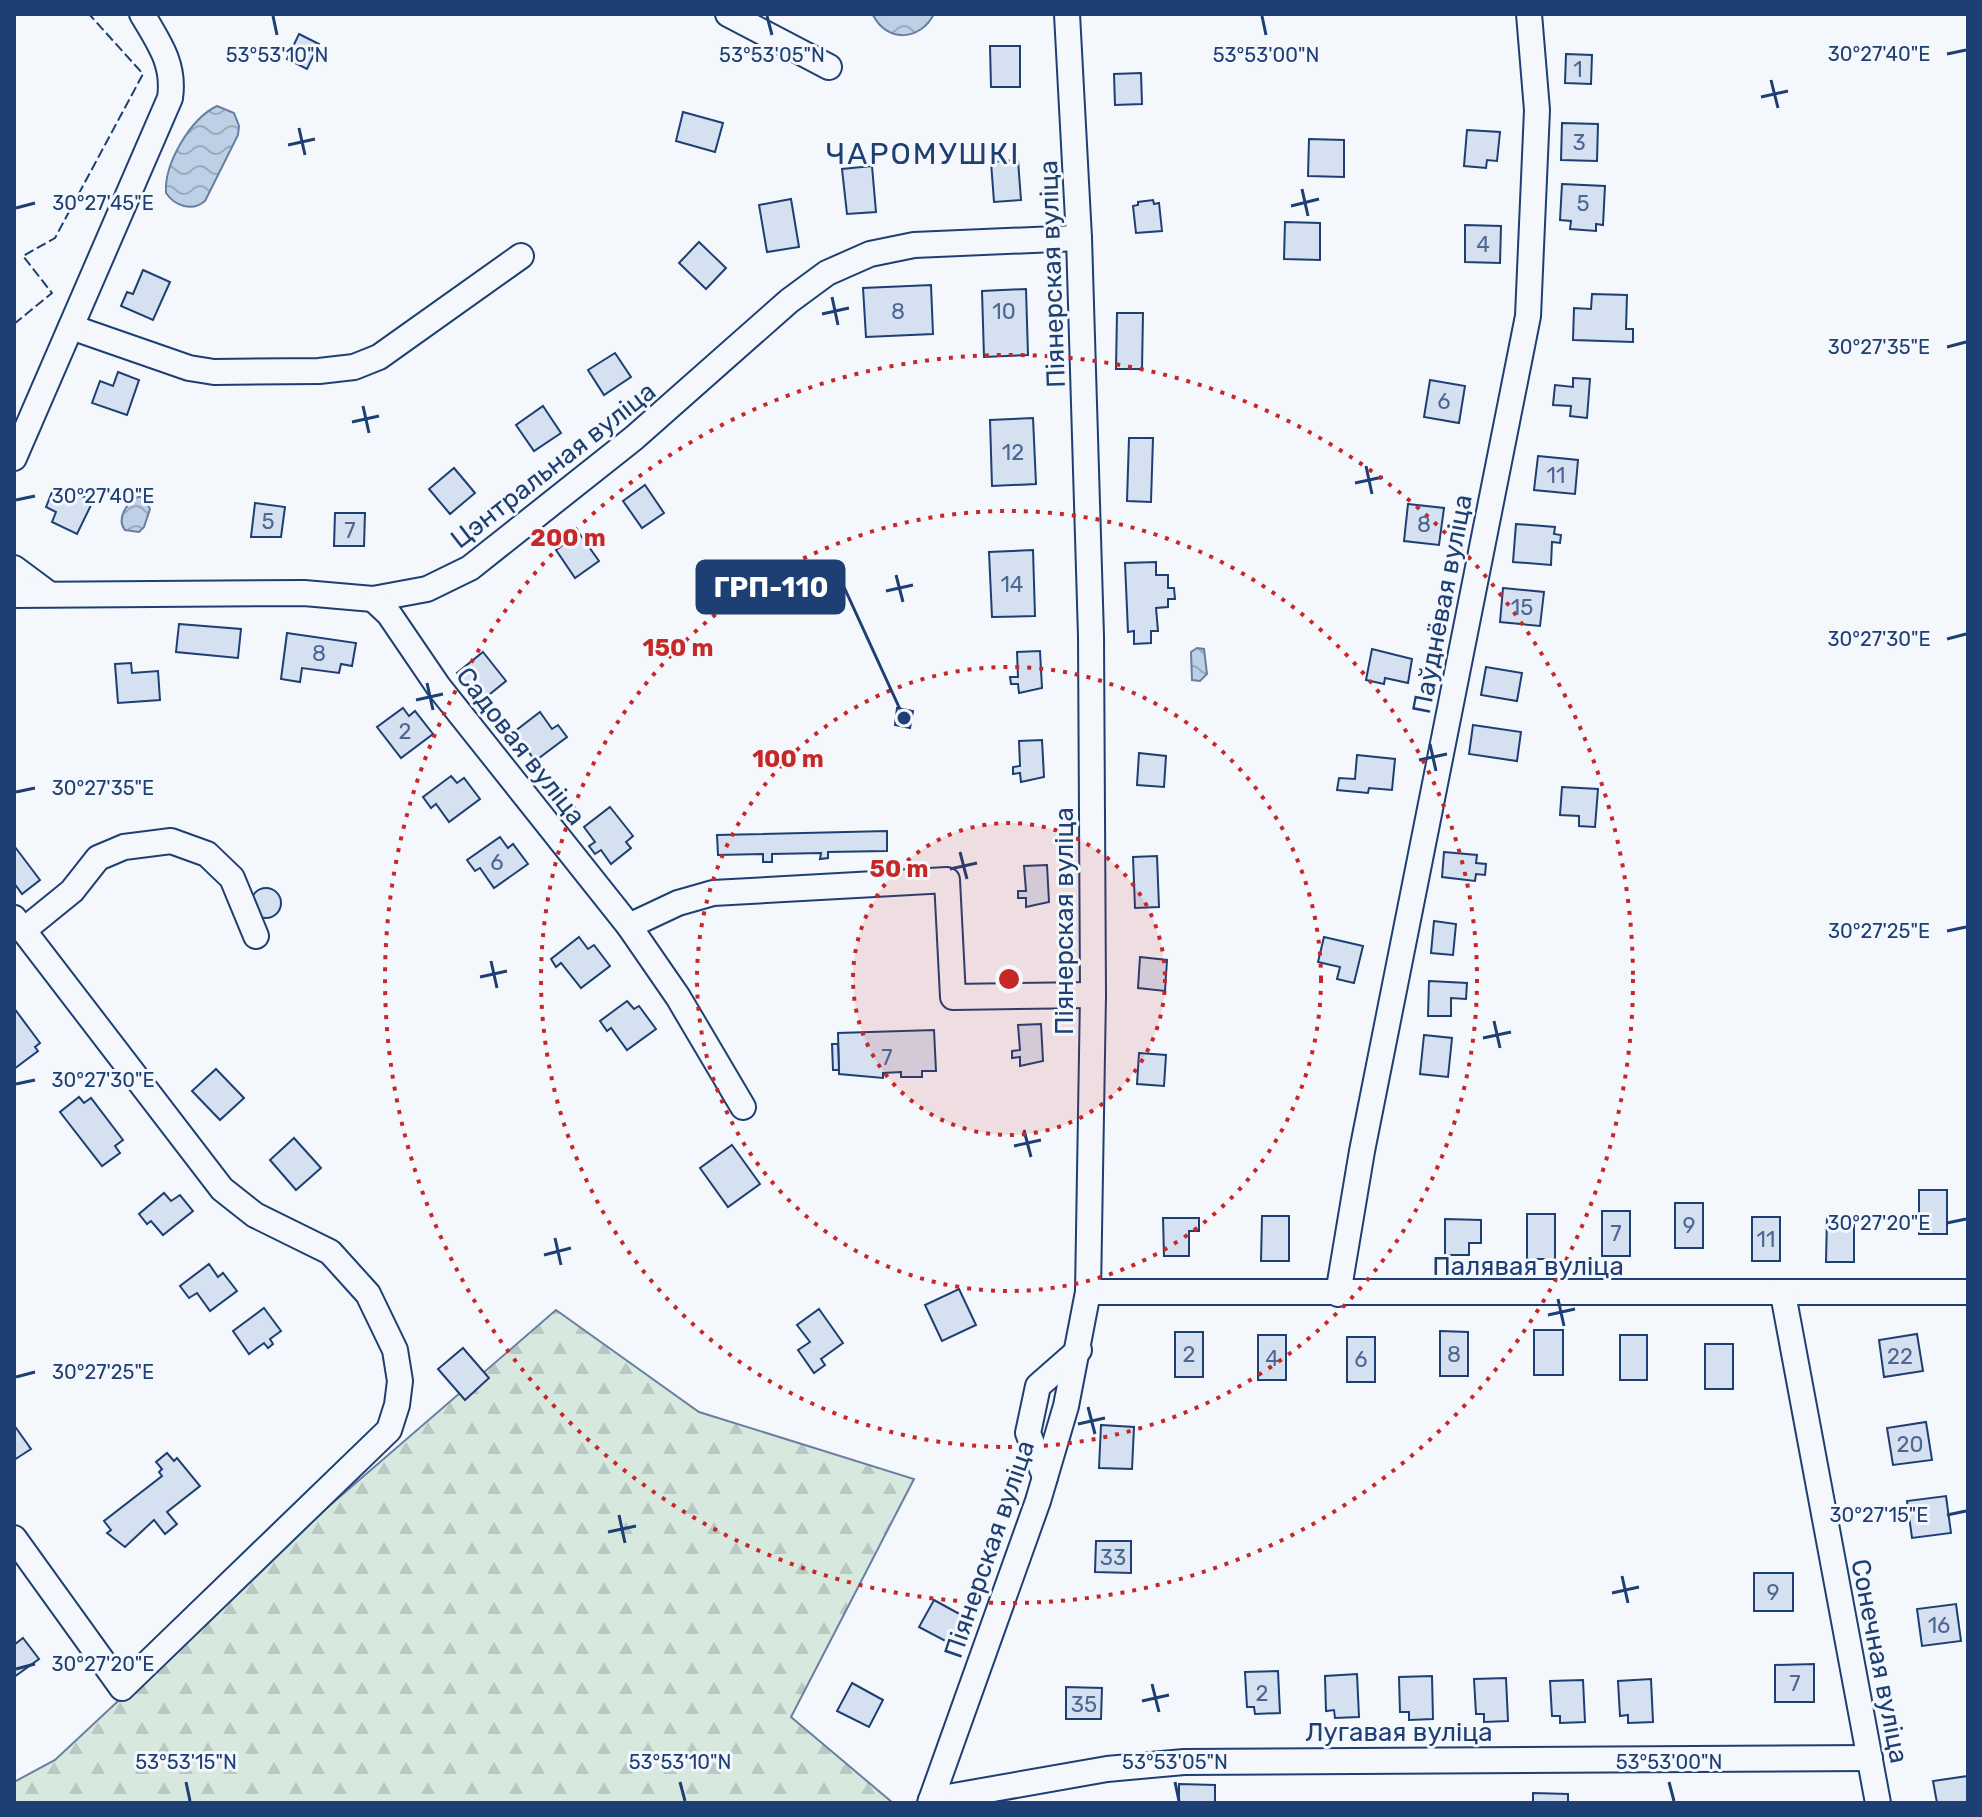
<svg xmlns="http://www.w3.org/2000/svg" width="1982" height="1817" font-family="Rubik,sans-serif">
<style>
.forest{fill:url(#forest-firs);stroke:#687fa3;stroke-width:2}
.water{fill:url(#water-waves);stroke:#687fa3;stroke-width:2}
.building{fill:#d5e0f0;stroke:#1d3f73;stroke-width:2}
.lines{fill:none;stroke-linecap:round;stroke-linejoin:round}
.minor-casing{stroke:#1d3f73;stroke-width:28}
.minor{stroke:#f4f7fb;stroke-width:24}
.fence{stroke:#1d3f73;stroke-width:2;stroke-dasharray:10 4;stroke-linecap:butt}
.ticks{fill:none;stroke:#1d3f73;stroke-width:3}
.ring{fill:none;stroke:#c62828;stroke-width:4;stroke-dasharray:4 8}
.labels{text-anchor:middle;stroke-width:6;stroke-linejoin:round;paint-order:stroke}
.number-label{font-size:22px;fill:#4b6792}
.street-label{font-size:26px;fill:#1d3f73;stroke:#f4f7fb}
.quarter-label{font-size:30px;letter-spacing:2px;fill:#1d3f73;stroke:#f4f7fb}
.ticks-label{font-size:20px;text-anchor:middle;fill:#1d3f73;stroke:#f4f7fb;stroke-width:6;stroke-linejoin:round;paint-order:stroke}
.centre{fill:#c62828;stroke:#f4f7fb;stroke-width:4}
.ring-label{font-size:24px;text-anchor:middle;font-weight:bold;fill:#c62828;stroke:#f4f7fb;stroke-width:6;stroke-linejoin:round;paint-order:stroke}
.leader{fill:none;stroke:#1d3f73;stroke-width:3}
.callout-dot{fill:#1d3f73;stroke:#f4f7fb;stroke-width:3}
.callout{fill:#1d3f73;stroke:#1d3f73;stroke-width:3}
.callout-label{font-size:28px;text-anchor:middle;font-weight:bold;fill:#fff}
</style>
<defs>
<pattern id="forest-firs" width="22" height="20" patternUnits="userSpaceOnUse" patternTransform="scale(2)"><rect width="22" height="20" fill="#d7e8df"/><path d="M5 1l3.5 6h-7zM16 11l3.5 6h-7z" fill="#b8c8c3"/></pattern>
<pattern id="water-waves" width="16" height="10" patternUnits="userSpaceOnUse" patternTransform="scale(2)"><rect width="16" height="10" fill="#bed0e5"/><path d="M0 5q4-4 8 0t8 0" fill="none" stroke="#9aaabe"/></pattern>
</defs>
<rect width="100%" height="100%" fill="#f4f7fb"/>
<path class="forest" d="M 556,1310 L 699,1412 L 914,1479 L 791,1717 L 893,1803 L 14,1803 L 14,1782 L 55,1760 L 299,1532 Z"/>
<g class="water">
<path d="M 934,14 C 920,41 887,43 873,15 Z"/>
<path d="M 217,106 L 234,113 L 239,126 L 238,135 L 205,201 C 192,212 175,206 166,193 C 164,164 190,119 217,106 Z"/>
<path d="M 138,497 L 144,497 L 150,509 L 144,527 L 139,532 L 125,530 C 116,519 127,502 138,497 Z"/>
<path d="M 1197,648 L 1204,649 L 1207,674 L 1200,681 L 1192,680 L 1191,652 Z"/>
</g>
<g class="building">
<path d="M 299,34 L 319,44 L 307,69 L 287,59 Z"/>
<path d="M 990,46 L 1020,46 L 1020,87 L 991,87 Z"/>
<path d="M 1566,54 L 1592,55 L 1591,84 L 1565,83 Z"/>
<path d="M 1141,73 L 1142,104 L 1115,105 L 1114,74 Z"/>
<path d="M 683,112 L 723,123 L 715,152 L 676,141 Z"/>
<path d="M 1562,123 L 1598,124 L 1597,161 L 1561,160 Z"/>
<path d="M 1467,130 L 1500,132 L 1497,161 L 1487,160 L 1486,168 L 1464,166 Z"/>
<path d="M 1309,139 L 1344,140 L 1344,177 L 1308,176 Z"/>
<path d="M 1018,160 L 1021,200 L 994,202 L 991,162 Z"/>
<path d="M 872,166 L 876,212 L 847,214 L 842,169 Z"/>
<path d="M 1562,184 L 1605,186 L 1603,225 L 1596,224 L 1596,231 L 1570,229 L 1571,221 L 1560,220 Z"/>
<path d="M 791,199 L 799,247 L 767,252 L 759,205 Z"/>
<path d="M 1153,200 L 1154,204 L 1159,203 L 1162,231 L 1136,233 L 1133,206 L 1138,205 L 1138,202 Z"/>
<path d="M 1285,222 L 1320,223 L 1320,260 L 1284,259 Z"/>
<path d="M 1465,225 L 1501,226 L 1500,263 L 1465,262 Z"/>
<path d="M 699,242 L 726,268 L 706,289 L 679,263 Z"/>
<path d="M 143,270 L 170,282 L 153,320 L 121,306 L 127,292 L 133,294 Z"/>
<path d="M 931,285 L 933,334 L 866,337 L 863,288 Z"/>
<path d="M 1026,289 L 1028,355 L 984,357 L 982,291 Z"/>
<path d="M 1592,294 L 1627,295 L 1626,329 L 1633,329 L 1633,342 L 1573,340 L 1574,308 L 1591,309 Z"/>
<path d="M 1117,313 L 1143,313 L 1142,369 L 1116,369 Z"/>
<path d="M 615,353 L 631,377 L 604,395 L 588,370 Z"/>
<path d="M 118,372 L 139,380 L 127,415 L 92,403 L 100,381 L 113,386 Z"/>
<path d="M 1573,378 L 1590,379 L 1587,418 L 1570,416 L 1571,406 L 1553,405 L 1555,385 L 1573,387 Z"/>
<path d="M 1430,380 L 1465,386 L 1459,423 L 1424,417 Z"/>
<path d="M 543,406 L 561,433 L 534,451 L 516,425 Z"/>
<path d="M 1033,418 L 1036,484 L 992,486 L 990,420 Z"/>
<path d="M 1129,438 L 1153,438 L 1151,502 L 1127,501 Z"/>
<path d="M 1538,456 L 1578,460 L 1575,494 L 1534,490 Z"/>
<path d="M 454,468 L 475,493 L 450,514 L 429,489 Z"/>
<path d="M 645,485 L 664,513 L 642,528 L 623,501 Z"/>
<path d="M 67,489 L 93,501 L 77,534 L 52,522 L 56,512 L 46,507 L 52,492 L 64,497 Z"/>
<path d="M 255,503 L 285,507 L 281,537 L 251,537 Z"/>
<path d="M 1408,504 L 1444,508 L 1439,545 L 1404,541 Z"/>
<path d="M 335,513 L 365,513 L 364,546 L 334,546 Z"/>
<path d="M 1516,524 L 1555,527 L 1554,534 L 1561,535 L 1560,543 L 1552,542 L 1551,565 L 1513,562 Z"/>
<path d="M 579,533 L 599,561 L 575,578 L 556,550 Z"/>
<path d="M 1033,550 L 1035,616 L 992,617 L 989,552 Z"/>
<path d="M 1156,562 L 1156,575 L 1168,575 L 1168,588 L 1174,588 L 1175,599 L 1168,599 L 1168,607 L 1156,608 L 1158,631 L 1151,631 L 1151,643 L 1134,644 L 1134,631 L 1128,632 L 1125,563 Z"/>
<path d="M 1503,588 L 1544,592 L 1540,626 L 1500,622 Z"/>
<path d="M 179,624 L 241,629 L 238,658 L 176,652 Z"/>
<path d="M 287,633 L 356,643 L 352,666 L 341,664 L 339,673 L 302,668 L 300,682 L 281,679 Z"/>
<path d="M 1372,649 L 1412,659 L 1408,683 L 1385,678 L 1384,684 L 1366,680 Z"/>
<path d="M 1040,651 L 1042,688 L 1019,693 L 1018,684 L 1011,684 L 1010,677 L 1018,677 L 1017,652 Z"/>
<path d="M 483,652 L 506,681 L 480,702 L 457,673 Z"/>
<path d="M 131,663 L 132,673 L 158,671 L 160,700 L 118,703 L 115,664 Z"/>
<path d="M 1486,667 L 1522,673 L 1517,701 L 1481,695 Z"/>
<path d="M 403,708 L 409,716 L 415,711 L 433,734 L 401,758 L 377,727 Z"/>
<path d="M 897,708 L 913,711 L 910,728 L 895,725 Z"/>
<path d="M 540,712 L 552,729 L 558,725 L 567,737 L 535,761 L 526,748 L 518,754 L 506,738 Z"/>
<path d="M 1473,725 L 1521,732 L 1517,761 L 1469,754 Z"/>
<path d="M 1042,740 L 1044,777 L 1021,782 L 1020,773 L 1013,774 L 1013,767 L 1020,766 L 1019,741 Z"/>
<path d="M 1139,753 L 1166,756 L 1164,787 L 1137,785 Z"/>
<path d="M 1357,755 L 1395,759 L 1392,790 L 1369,788 L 1368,793 L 1337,790 L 1339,778 L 1355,779 Z"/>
<path d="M 451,776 L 457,783 L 464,778 L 480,799 L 449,822 L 436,804 L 431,808 L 423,797 Z"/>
<path d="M 1562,787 L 1598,789 L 1595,827 L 1579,826 L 1579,816 L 1560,815 Z"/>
<path d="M 610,807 L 633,836 L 626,842 L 631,848 L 611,864 L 601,850 L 595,854 L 589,846 L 595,842 L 584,827 Z"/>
<path d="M 887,831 L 887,851 L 828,852 L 828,858 L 820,859 L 821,853 L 772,854 L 772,862 L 763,862 L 763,854 L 718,855 L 717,835 Z"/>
<path d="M 500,837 L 508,848 L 513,844 L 528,864 L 494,888 L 480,868 L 475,871 L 467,860 Z"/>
<path d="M 15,847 L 40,880 L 22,894 L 14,883 Z"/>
<path d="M 1444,852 L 1477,855 L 1476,863 L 1486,864 L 1485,875 L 1476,874 L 1475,881 L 1442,877 Z"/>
<path d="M 1157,856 L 1159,907 L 1135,908 L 1133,857 Z"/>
<path d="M 1047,865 L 1049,902 L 1026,907 L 1026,898 L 1018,898 L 1018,891 L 1026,891 L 1024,866 Z"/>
<circle cx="266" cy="903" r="15"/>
<path d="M 1434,921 L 1456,924 L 1453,955 L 1431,953 Z"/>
<path d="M 579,937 L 588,949 L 594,945 L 610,966 L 581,988 L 561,963 L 556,967 L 551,959 Z"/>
<path d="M 1324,937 L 1363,946 L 1354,983 L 1337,979 L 1340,967 L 1318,962 Z"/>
<path d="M 1140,957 L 1167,960 L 1165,991 L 1138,988 Z"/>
<path d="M 1429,981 L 1467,983 L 1466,999 L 1451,998 L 1451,1016 L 1428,1016 Z"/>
<path d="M 627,1001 L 634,1009 L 639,1006 L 656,1029 L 627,1050 L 611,1028 L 607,1031 L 600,1021 Z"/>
<path d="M 14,1008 L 40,1043 L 35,1047 L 38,1051 L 14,1069 Z"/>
<path d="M 1041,1024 L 1043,1061 L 1020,1066 L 1020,1057 L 1012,1058 L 1012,1051 L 1020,1050 L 1018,1025 Z"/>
<path d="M 934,1030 L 936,1071 L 922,1071 L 922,1077 L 901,1077 L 901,1072 L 883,1073 L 883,1078 L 839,1074 L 838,1033 Z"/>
<path d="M 1424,1035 L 1452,1038 L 1448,1077 L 1420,1074 Z"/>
<path d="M 832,1044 L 838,1044 L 839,1070 L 833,1070 Z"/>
<path d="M 1139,1053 L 1166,1055 L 1164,1086 L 1137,1084 Z"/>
<path d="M 216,1069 L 244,1098 L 220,1120 L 192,1091 Z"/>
<path d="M 79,1097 L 84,1103 L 91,1098 L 123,1140 L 115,1146 L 120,1153 L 102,1166 L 60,1112 Z"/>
<path d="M 294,1138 L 321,1168 L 296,1190 L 270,1160 Z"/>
<path d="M 732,1145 L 760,1184 L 728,1207 L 700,1168 Z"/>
<rect x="1919" y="1190" width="28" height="44"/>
<path d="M 164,1193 L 171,1201 L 180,1195 L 193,1211 L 163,1235 L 151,1221 L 147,1224 L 139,1214 Z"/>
<rect x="1675" y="1203" width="28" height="45"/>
<rect x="1602" y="1211" width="28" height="45"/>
<rect x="1527" y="1214" width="28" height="45"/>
<path d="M 1262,1216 L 1289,1216 L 1289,1261 L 1261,1261 Z"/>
<rect x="1752" y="1217" width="28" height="44"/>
<path d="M 1827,1217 L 1854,1217 L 1854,1262 L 1826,1262 Z"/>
<path d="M 1163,1218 L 1199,1218 L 1199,1231 L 1189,1231 L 1189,1256 L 1164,1256 Z"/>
<path d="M 1445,1219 L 1481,1220 L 1481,1243 L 1469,1243 L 1469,1255 L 1445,1255 Z"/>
<path d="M 209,1264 L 218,1277 L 223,1273 L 237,1291 L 210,1311 L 197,1293 L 189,1298 L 180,1286 Z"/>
<path d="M 959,1289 L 976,1325 L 942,1341 L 925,1305 Z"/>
<path d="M 264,1308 L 281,1331 L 270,1339 L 273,1344 L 268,1348 L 264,1343 L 249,1354 L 233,1331 Z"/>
<path d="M 819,1309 L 843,1343 L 821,1359 L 825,1365 L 814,1373 L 798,1350 L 810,1342 L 797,1325 Z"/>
<rect x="1534" y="1330" width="29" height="45"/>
<path d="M 1440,1331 L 1468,1332 L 1468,1376 L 1440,1376 Z"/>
<rect x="1175" y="1332" width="28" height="45"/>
<path d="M 1917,1334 L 1923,1371 L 1884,1377 L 1879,1340 Z"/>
<rect x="1258" y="1335" width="28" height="45"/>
<rect x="1620" y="1335" width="27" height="45"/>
<rect x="1347" y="1337" width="28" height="45"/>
<rect x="1705" y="1344" width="28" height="45"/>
<path d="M 463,1348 L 489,1378 L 465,1400 L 438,1369 Z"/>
<path d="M 1926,1422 L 1932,1460 L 1893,1465 L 1887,1428 Z"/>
<path d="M 14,1425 L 31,1449 L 14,1460 Z"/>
<path d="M 1101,1425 L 1134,1427 L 1132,1469 L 1099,1468 Z"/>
<path d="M 167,1453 L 174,1461 L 177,1458 L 200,1486 L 167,1512 L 177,1524 L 165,1534 L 154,1520 L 125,1547 L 107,1533 L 111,1530 L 104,1521 L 162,1476 L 159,1472 L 162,1469 L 156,1462 Z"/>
<path d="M 1946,1496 L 1951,1533 L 1912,1538 L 1907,1501 Z"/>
<path d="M 1096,1541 L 1131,1541 L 1131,1573 L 1095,1572 Z"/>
<rect x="1754" y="1573" width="39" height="38"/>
<path d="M 934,1600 L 965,1617 L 951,1644 L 919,1627 Z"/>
<path d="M 1956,1604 L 1961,1641 L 1922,1646 L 1917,1609 Z"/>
<path d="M 23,1638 L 39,1659 L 14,1677 L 14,1645 Z"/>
<path d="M 1814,1664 L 1814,1702 L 1775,1702 L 1775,1665 Z"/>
<path d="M 1278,1671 L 1280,1713 L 1255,1714 L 1254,1707 L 1247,1707 L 1245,1672 Z"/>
<path d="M 1357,1674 L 1359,1717 L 1335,1718 L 1334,1710 L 1326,1711 L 1325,1676 Z"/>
<path d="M 1432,1676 L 1433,1719 L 1409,1720 L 1409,1712 L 1400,1712 L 1399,1677 Z"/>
<path d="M 1506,1678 L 1508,1721 L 1484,1722 L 1484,1714 L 1476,1714 L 1474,1679 Z"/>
<path d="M 1651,1679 L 1653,1722 L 1628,1723 L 1628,1715 L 1620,1716 L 1618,1681 Z"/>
<path d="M 1583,1680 L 1585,1722 L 1560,1723 L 1560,1716 L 1552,1716 L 1550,1681 Z"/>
<path d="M 852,1683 L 883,1700 L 869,1727 L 837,1711 Z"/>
<path d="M 1066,1687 L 1102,1688 L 1101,1719 L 1066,1719 Z"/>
<path d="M 1968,1776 L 1968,1803 L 1937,1803 L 1933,1781 Z"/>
<path d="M 1179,1784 L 1215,1785 L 1215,1803 L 1179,1803 Z"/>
<path d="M 1533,1793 L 1568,1794 L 1568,1803 L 1533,1803 Z"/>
</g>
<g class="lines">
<g class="minor-casing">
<g id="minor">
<path d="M 728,14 L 829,67"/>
<path d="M 71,327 L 189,368 L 214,372 L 319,371 L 354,367 L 379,357 L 521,256"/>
<path d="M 14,458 L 170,98 C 175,64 159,43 142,14"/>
<path d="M 14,568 L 49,594"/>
<path d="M 14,595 L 304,593 L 373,599 L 427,589 L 470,568 L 634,438 L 789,301 L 827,273 L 870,254 L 914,245 L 1079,238"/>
<path d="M 373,599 L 389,614 L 438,686 L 629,926 L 678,997 L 743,1107"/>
<path d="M 14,918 L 222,1189 L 255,1215 L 330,1252 L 368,1294 L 395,1350 L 400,1381 L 397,1405 L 389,1430 L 122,1688 L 14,1538"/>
<path d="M 629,926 L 678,903 L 713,893 L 947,880 L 953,997 L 1093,995"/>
<path d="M 24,930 L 72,891 L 98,858 L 124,847 L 171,841 L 207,854 L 232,878 L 256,936"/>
<path d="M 1088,1292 L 1968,1292"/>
<path d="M 1338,1294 L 1362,1151 L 1528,316 L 1537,110 L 1529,14"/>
<path d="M 1783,1294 L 1878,1803"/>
<path d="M 1045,1477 L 1028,1433 L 1038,1386 L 1079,1350"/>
<path d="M 931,1800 L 1107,1769 L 1184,1762 L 1870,1758"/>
<path d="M 930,1803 L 1038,1501 L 1066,1406 L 1088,1292 L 1093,995 L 1091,636 L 1079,238 L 1067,14"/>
</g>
</g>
<use href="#minor" class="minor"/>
<path class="fence" d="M 14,324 L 52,293 L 23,256 L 55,238 L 143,74 L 89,14"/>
</g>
<path class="ticks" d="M 273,16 L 277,35M 767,16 L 772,35M 1262,16 L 1266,35M 1947,54 L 1966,50M 1771,80 L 1778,108M 1761,97 L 1788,91M 299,128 L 305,155M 288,145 L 315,139M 1302,189 L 1308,216M 1291,206 L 1319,199M 16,208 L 35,203M 832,297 L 838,325M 822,314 L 849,308M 1947,347 L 1966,342M 363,406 L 369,433M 352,422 L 379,416M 1366,466 L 1372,494M 1355,483 L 1383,477M 16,500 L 35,496M 896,575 L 903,602M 886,591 L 913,585M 1947,639 L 1966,634M 427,683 L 433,710M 416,700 L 443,694M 1430,744 L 1436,771M 1419,760 L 1447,754M 16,792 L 35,788M 960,852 L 967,879M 950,869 L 977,863M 1947,931 L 1966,927M 491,961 L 497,988M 480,977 L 507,971M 1494,1021 L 1500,1048M 1483,1038 L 1511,1032M 16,1084 L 35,1080M 1024,1130 L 1031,1157M 1014,1146 L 1041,1140M 1947,1223 L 1966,1219M 555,1238 L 561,1265M 544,1255 L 571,1248M 1558,1299 L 1564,1326M 1548,1315 L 1575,1309M 16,1377 L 35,1372M 1088,1407 L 1095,1434M 1078,1424 L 1105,1418M 619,1515 L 625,1543M 1947,1515 L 1966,1511M 608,1532 L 636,1526M 1622,1576 L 1628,1603M 1612,1593 L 1639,1587M 16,1669 L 35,1664M 1152,1684 L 1159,1712M 1142,1701 L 1169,1695M 186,1782 L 190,1801M 680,1782 L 685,1801M 1175,1782 L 1179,1801M 1669,1782 L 1674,1801"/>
<circle cx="1009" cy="979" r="156" fill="#c62828" fill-opacity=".12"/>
<g class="ring">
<circle cx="1009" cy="979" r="156"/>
<circle cx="1009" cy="979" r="312"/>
<circle cx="1009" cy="979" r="468"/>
<circle cx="1009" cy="979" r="624"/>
</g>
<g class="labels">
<g class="number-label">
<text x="1578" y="77">1</text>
<text x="1579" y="150">3</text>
<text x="1583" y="211">5</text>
<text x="1483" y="252">4</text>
<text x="898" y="319">8</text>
<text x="1004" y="319">10</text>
<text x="1444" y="409">6</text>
<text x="1013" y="460">12</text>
<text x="1556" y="483">11</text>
<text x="268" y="529">5</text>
<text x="1424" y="532">8</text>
<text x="350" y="538">7</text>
<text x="1012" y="592">14</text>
<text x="1522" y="615">15</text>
<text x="319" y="661">8</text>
<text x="405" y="739">2</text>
<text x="497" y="870">6</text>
<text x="887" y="1065">7</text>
<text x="1689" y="1233">9</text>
<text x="1616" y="1241">7</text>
<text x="1766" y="1247">11</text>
<text x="1189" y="1362">2</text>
<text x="1454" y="1362">8</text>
<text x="1900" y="1364">22</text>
<text x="1272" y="1366">4</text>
<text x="1361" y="1367">6</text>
<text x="1910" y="1452">20</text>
<text x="1113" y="1565">33</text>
<text x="1773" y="1600">9</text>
<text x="1939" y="1633">16</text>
<text x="1795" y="1691">7</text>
<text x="1262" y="1701">2</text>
<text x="1084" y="1712">35</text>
</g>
<g class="street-label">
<text transform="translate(1052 274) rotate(-92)" y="9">Піянерская вуліца</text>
<text transform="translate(553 465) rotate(-38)" y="9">Цэнтральная вуліца</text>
<text transform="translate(1442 604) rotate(-79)" y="9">Паўднёвая вуліца</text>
<text transform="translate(521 746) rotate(52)" y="9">Садовая вуліца</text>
<text transform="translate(1064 921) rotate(-90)" y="9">Піянерская вуліца</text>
<text x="1528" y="1275">Палявая вуліца</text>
<text transform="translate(989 1549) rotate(-71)" y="9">Піянерская вуліца</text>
<text transform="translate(1880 1661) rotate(79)" y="9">Сонечная вуліца</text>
<text x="1399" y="1741">Лугавая вуліца</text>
</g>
<g class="quarter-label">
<text x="923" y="164">ЧАРОМУШКІ</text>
</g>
</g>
<g class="ticks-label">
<text x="1879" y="61">30°27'40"E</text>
<text x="277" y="62">53°53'10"N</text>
<text x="772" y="62">53°53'05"N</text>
<text x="1266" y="62">53°53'00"N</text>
<text x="103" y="210">30°27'45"E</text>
<text x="1879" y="354">30°27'35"E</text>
<text x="103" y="503">30°27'40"E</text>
<text x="1879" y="646">30°27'30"E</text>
<text x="103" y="795">30°27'35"E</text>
<text x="1879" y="938">30°27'25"E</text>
<text x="103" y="1087">30°27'30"E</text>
<text x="1879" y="1230">30°27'20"E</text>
<text x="103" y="1379">30°27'25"E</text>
<text x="1879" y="1522">30°27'15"E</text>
<text x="103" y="1671">30°27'20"E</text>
<text x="186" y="1769">53°53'15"N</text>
<text x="680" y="1769">53°53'10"N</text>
<text x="1175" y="1769">53°53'05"N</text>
<text x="1669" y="1769">53°53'00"N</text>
</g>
<circle cx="1009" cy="979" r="12" class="centre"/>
<g class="ring-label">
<text x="568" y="546">200 m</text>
<text x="678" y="656">150 m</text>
<text x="788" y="767">100 m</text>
<text x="899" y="877">50 m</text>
</g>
<path class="leader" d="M904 718L844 587"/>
<circle class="callout-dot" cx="904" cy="718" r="8"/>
<rect class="callout" x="697" y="561" width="147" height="52" rx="8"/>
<g class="callout-label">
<text x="771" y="597">ГРП-110</text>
</g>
<rect width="1982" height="1817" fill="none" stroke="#1d3f73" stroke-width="32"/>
</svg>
